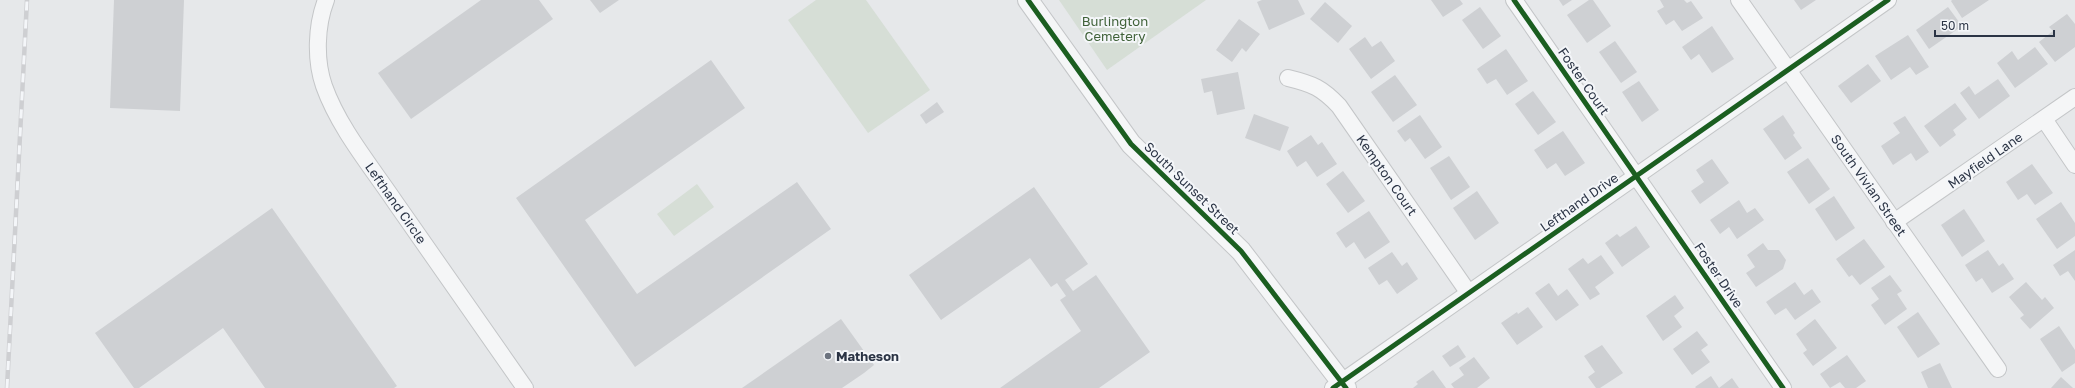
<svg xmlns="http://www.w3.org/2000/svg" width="2075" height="388" font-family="'Golos Text',sans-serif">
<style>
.green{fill:#d6ded6}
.building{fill:#ced0d3}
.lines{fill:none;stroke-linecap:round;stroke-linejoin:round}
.minor-casing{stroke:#c4c6c8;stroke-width:18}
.tertiary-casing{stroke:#c4c6c8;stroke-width:22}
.minor{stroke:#f5f6f7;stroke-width:16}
.tertiary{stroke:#f5f6f7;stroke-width:20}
.rail-casing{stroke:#cecfd2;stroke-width:4.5}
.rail{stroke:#f4f6f9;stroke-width:3;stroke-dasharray:9;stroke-linecap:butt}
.cycleway-casing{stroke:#f4f6f9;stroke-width:8}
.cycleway{stroke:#1b5e20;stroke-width:5}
.poi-dot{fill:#6c737f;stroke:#f4f6f9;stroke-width:1.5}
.labels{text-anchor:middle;stroke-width:4;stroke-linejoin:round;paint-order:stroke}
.park-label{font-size:13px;fill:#3f6138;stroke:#f4f6f9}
.street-label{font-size:13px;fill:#2b3445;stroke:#f4f6f9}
.poi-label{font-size:13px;font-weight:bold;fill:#2b3445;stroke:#f4f6f9;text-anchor:start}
</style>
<rect width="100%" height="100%" fill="#e6e8ea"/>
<g class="green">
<path d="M 816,0 L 866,0 L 930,90 L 868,133 L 788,20 Z"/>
<path d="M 1059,0 L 1206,0 L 1107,70 Z"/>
<path d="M 697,184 L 714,207 L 674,236 L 657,214 Z"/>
</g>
<g class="building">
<path d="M 114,0 L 184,0 L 180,111 L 110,108 Z"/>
<path d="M 481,0 L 539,0 L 553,19 L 411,119 L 378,73 Z"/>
<path d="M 590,0 L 619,0 L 600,13 Z"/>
<path d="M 1262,0 L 1298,0 L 1305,14 L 1269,30 L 1257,2 Z"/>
<path d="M 1431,0 L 1460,0 L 1463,4 L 1443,17 Z"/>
<path d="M 1559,0 L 1572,0 L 1563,6 Z"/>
<path d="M 1589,0 L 1593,0 L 1611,26 L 1587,43 L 1567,15 Z"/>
<path d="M 1660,0 L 1684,0 L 1687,3 L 1691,1 L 1703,18 L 1682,31 L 1674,20 L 1666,25 L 1657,11 L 1664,7 Z"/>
<path d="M 1794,0 L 1816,0 L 1801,10 Z"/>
<path d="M 1989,0 L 1962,18 L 1951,1 L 1952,0 Z"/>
<path d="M 1325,2 L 1352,26 L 1338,43 L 1310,19 Z"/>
<path d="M 1480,7 L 1501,36 L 1483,49 L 1462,20 Z"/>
<path d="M 1948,7 L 1962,26 L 1929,49 L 1916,30 Z"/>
<path d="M 2067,14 L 2075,24 L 2075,47 L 2055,62 L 2039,42 L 2053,31 L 2049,27 Z"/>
<path d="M 1239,19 L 1260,34 L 1246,52 L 1242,48 L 1232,62 L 1216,50 Z"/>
<path d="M 1712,26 L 1734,59 L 1712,73 L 1699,54 L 1691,60 L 1682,47 Z"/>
<path d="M 1908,35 L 1929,67 L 1916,75 L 1910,67 L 1891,80 L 1875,56 Z"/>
<path d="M 1365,37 L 1372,47 L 1381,41 L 1395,61 L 1371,79 L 1349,49 Z"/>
<path d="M 1615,41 L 1637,72 L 1621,83 L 1599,52 Z"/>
<path d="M 2035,47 L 2048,64 L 2015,88 L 1997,63 L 2012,51 L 2018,60 Z"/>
<path d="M 1506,49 L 1528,81 L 1507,95 L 1496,79 L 1487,84 L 1477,69 Z"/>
<path d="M 711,60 L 745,108 L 585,220 L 637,294 L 797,182 L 831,229 L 635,367 L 516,198 Z"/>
<path d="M 1868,64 L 1881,81 L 1851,103 L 1838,86 Z"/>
<path d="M 1238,72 L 1245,109 L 1217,115 L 1212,91 L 1204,93 L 1201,79 Z"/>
<path d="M 1395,75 L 1417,105 L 1393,122 L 1371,92 Z"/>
<path d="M 1998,79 L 2010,96 L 1979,119 L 1960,93 L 1969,86 L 1975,95 Z"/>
<path d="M 1639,81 L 1659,110 L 1642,122 L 1622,92 Z"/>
<path d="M 1533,91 L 1556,122 L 1538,135 L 1515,104 Z"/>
<path d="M 937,102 L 944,112 L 926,124 L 920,115 Z"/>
<path d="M 1955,103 L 1967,119 L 1953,130 L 1956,135 L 1940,147 L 1924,126 Z"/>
<path d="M 1254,114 L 1289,127 L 1280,151 L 1245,138 Z"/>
<path d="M 1420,115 L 1442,147 L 1425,159 L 1410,138 L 1405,142 L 1397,131 Z"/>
<path d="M 1783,115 L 1795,133 L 1793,135 L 1802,148 L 1785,160 L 1763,129 Z"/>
<path d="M 1905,116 L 1929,152 L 1916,161 L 1911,153 L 1893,165 L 1881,146 L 1900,133 L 1893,123 Z"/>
<path d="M 1563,131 L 1585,163 L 1565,176 L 1556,163 L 1547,169 L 1534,150 Z"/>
<path d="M 1311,135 L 1318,145 L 1322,142 L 1337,164 L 1317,177 L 1306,161 L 1297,167 L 1287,151 Z"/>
<path d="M 1449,156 L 1470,187 L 1451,200 L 1430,168 Z"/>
<path d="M 1808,158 L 1830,189 L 1809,204 L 1787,172 Z"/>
<path d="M 1712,159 L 1729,183 L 1700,204 L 1691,191 L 1704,182 L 1696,170 Z"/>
<path d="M 2032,164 L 2053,193 L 2035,205 L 2027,194 L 2018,200 L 2006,182 Z"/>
<path d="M 1343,171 L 1365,201 L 1348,213 L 1326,184 Z"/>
<path d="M 1034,187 L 1088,264 L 1065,280 L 1073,291 L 1096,275 L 1150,352 L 1099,388 L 1000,388 L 1081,331 L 1060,300 L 1066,296 L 1057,283 L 1051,287 L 1030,258 L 941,320 L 909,275 Z"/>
<path d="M 1477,191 L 1499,223 L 1475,240 L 1453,208 Z"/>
<path d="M 1834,196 L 1855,228 L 1836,241 L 1815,209 Z"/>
<path d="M 1739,200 L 1747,213 L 1755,208 L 1764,220 L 1737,239 L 1729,227 L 1720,234 L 1710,220 Z"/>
<path d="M 2061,202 L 2075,223 L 2075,236 L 2057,249 L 2036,219 Z"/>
<path d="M 272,208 L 397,386 L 394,388 L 265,388 L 223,328 L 139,388 L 134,388 L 95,333 Z"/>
<path d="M 1964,209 L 1985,241 L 1962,257 L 1941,225 Z"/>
<path d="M 1369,211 L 1390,242 L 1365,259 L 1354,242 L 1346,248 L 1336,233 Z"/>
<path d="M 1636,226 L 1650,247 L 1622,267 L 1605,243 L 1617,234 L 1620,237 Z"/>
<path d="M 1864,239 L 1885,267 L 1860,285 L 1852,275 L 1849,277 L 1836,259 Z"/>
<path d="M 1763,243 L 1768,250 L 1779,250 L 1786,260 L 1783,269 L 1756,287 L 1746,273 L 1755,267 L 1747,255 Z"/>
<path d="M 1988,250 L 1999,266 L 2003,263 L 2014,279 L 1992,293 L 1982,278 L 1976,282 L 1965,265 Z"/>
<path d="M 2075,250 L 2075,281 L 2068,271 L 2060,276 L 2053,265 Z"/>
<path d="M 1392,252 L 1402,266 L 1407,262 L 1418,279 L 1397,294 L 1387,280 L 1379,285 L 1368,268 Z"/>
<path d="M 1601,255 L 1614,273 L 1595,287 L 1600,294 L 1590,300 L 1568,269 L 1583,258 L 1588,264 Z"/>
<path d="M 1890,275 L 1902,291 L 1897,294 L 1907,309 L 1885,325 L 1871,305 L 1879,299 L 1871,288 Z"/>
<path d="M 1795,282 L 1804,295 L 1812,289 L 1821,302 L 1795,320 L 1786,308 L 1775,315 L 1766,302 Z"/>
<path d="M 2026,282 L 2042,300 L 2045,297 L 2054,308 L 2030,329 L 2020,318 L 2024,315 L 2009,297 Z"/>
<path d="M 1549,283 L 1558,296 L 1567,289 L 1579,305 L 1556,321 L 1535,293 Z"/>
<path d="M 1675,295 L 1684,308 L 1674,316 L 1682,327 L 1663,341 L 1646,316 Z"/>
<path d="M 1528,307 L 1543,327 L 1517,345 L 1501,323 L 1517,312 L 1518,314 Z"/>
<path d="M 1918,312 L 1940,344 L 1918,358 L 1897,327 Z"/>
<path d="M 841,319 L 874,365 L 864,373 L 842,388 L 742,388 Z"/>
<path d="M 1815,319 L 1837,348 L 1813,366 L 1803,353 L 1807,350 L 1796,334 Z"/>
<path d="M 2059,326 L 2075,350 L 2075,363 L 2062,372 L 2040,339 Z"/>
<path d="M 1697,331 L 1708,345 L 1701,350 L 1710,362 L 1692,375 L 1673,349 Z"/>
<path d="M 1458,345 L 1466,357 L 1450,367 L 1442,356 Z"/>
<path d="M 1602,345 L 1623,373 L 1600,388 L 1596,388 L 1588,377 L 1595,372 L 1584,356 Z"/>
<path d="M 1847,355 L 1866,381 L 1856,388 L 1845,388 L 1840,382 L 1830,388 L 1820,374 Z"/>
<path d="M 1474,357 L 1490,378 L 1477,388 L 1454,388 L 1451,384 L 1464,375 L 1459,368 Z"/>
<path d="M 1940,363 L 1952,388 L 1928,388 L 1921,372 Z"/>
<path d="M 1433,370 L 1446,388 L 1413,388 L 1418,384 L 1416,382 Z"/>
<path d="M 1711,376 L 1719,388 L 1732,378 L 1739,388 L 1696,388 L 1695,387 Z"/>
<path d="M 2061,377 L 2073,388 L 2051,388 Z"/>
</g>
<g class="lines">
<g class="minor-casing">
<g id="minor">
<path d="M 326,0 C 316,26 315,60 324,86 C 339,128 370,165 395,202 C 439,264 482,326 525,388"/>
<path d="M 1514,0 L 1783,388"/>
<path d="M 1739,0 L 1998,369"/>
<path d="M 1288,78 C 1313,84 1322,88 1339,106 L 1468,292"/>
<path d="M 2044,119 L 2075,165"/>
<path d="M 1894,222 L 2075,97"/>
<path d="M 1333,388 L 1888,0"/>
</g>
</g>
<g class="tertiary-casing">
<path id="tertiary" d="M 1028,0 L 1131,144 L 1241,251 L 1346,388"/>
</g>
<use href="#minor" class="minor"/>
<use href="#tertiary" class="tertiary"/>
<g class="rail-casing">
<path id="rail" d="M 7,388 L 27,0"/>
</g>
<use href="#rail" class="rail"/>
<g class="cycleway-casing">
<g id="cycleway">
<path d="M 1028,0 L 1131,144 L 1241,251 L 1346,388"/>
<path d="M 1514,0 L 1783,388"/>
<path d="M 1333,388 L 1888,0"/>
</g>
</g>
<use href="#cycleway" class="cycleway"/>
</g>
<circle class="poi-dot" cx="828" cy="356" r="4"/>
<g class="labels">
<g class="park-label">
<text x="1115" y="26">Burlington<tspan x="1115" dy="15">Cemetery</tspan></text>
</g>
<g class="street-label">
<text transform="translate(1584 81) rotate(55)" y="5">Foster Court</text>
<text transform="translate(1985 160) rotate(-35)" y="5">Mayfield Lane</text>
<text transform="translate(1387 175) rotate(55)" y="5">Kempton Court</text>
<text transform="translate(1869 185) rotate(55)" y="5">South Vivian Street</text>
<text transform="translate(1192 188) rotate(44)" y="5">South Sunset Street</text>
<text transform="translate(1579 202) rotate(-35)" y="5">Lefthand Drive</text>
<text transform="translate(396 203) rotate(55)" y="5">Lefthand Circle</text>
<text transform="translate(1719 275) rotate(56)" y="5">Foster Drive</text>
</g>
<g class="poi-label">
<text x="836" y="361">Matheson</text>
</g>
</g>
<path d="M1935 30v6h119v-6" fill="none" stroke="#2b3445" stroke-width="2"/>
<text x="1941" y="30" font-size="12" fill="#2b3445" stroke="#f4f6f9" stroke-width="3" paint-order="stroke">50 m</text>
</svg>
